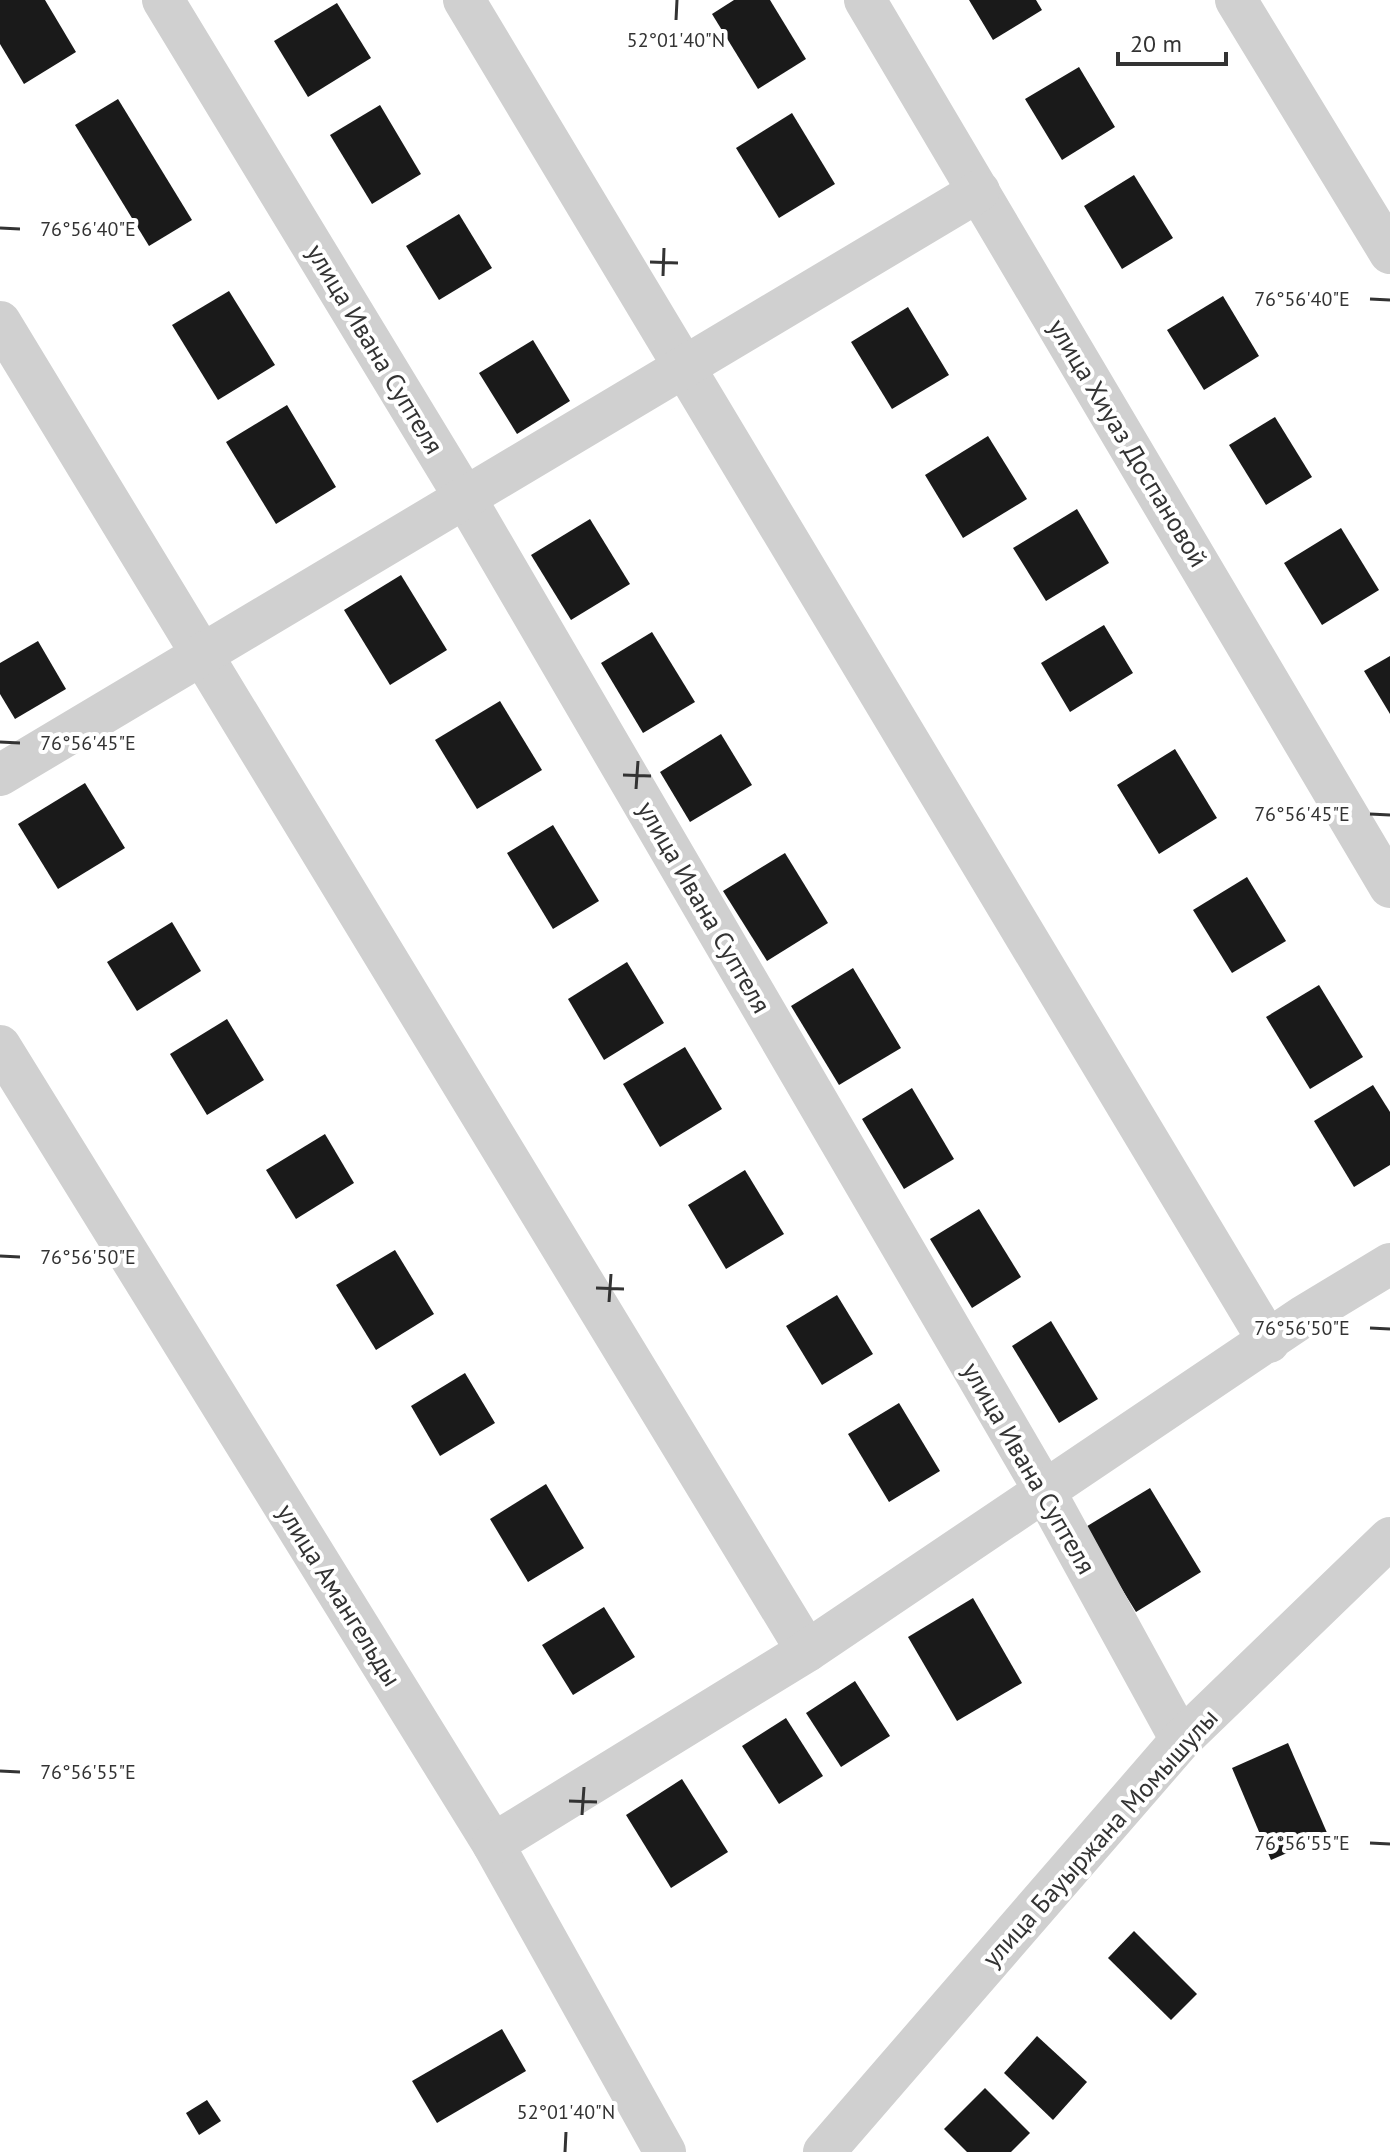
<svg xmlns="http://www.w3.org/2000/svg" width="1390" height="2152" font-family="'PT Sans',sans-serif">
<style>
.building{fill:#1a1a1a}
.lines{fill:none;stroke-linecap:round;stroke-linejoin:round}
.minor{stroke:#d0d0d0;stroke-width:42}
.ticks{fill:none;stroke:#333;stroke-width:3}
.labels{text-anchor:middle;stroke-width:8;stroke-linejoin:round;paint-order:stroke}
.street-label{font-size:26px;fill:#333;stroke:#fff}
.ticks-label{font-size:20px;text-anchor:middle;fill:#333;stroke:#fff;stroke-width:8;stroke-linejoin:round;paint-order:stroke}
</style>
<rect width="100%" height="100%" fill="#fff"/>
<g class="building">
<path d="M 0,0 L 45,0 L 76,52 L 24,84 L 0,44 Z"/>
<path d="M 734,0 L 770,0 L 806,59 L 758,89 L 712,14 Z"/>
<path d="M 969,0 L 1036,0 L 1042,10 L 993,40 Z"/>
<path d="M 337,3 L 371,58 L 308,97 L 274,41 Z"/>
<path d="M 1079,67 L 1115,127 L 1062,160 L 1025,99 Z"/>
<path d="M 118,99 L 192,220 L 149,246 L 75,125 Z"/>
<path d="M 380,105 L 421,174 L 372,204 L 330,135 Z"/>
<path d="M 792,113 L 835,184 L 779,218 L 736,148 Z"/>
<path d="M 1134,175 L 1173,238 L 1122,269 L 1084,206 Z"/>
<path d="M 459,214 L 492,268 L 439,300 L 406,246 Z"/>
<path d="M 229,291 L 275,365 L 218,400 L 172,325 Z"/>
<path d="M 1223,296 L 1259,356 L 1204,390 L 1167,330 Z"/>
<path d="M 908,307 L 949,375 L 892,409 L 851,342 Z"/>
<path d="M 533,340 L 570,401 L 517,434 L 479,373 Z"/>
<path d="M 287,405 L 336,487 L 276,524 L 226,442 Z"/>
<path d="M 1275,417 L 1312,477 L 1266,505 L 1229,445 Z"/>
<path d="M 988,436 L 1027,499 L 963,538 L 925,475 Z"/>
<path d="M 1077,509 L 1109,563 L 1046,601 L 1013,548 Z"/>
<path d="M 590,519 L 630,584 L 571,620 L 531,555 Z"/>
<path d="M 1341,528 L 1379,590 L 1322,625 L 1284,563 Z"/>
<path d="M 401,575 L 447,650 L 390,685 L 344,610 Z"/>
<path d="M 1104,625 L 1133,673 L 1070,712 L 1041,663 Z"/>
<path d="M 652,632 L 695,702 L 643,733 L 601,663 Z"/>
<path d="M 38,641 L 66,689 L 15,719 L 0,694 L 0,663 Z"/>
<path d="M 1390,656 L 1390,714 L 1364,671 Z"/>
<path d="M 500,701 L 542,770 L 477,809 L 435,740 Z"/>
<path d="M 721,734 L 752,785 L 690,822 L 660,772 Z"/>
<path d="M 1175,749 L 1217,818 L 1159,854 L 1117,785 Z"/>
<path d="M 85,783 L 125,848 L 58,889 L 18,824 Z"/>
<path d="M 553,825 L 599,901 L 553,929 L 507,853 Z"/>
<path d="M 785,853 L 828,923 L 767,961 L 723,891 Z"/>
<path d="M 1247,877 L 1286,941 L 1232,973 L 1193,910 Z"/>
<path d="M 172,922 L 201,971 L 137,1011 L 107,962 Z"/>
<path d="M 627,962 L 664,1023 L 604,1060 L 568,999 Z"/>
<path d="M 853,968 L 901,1048 L 839,1085 L 791,1006 Z"/>
<path d="M 1319,985 L 1363,1057 L 1310,1089 L 1266,1017 Z"/>
<path d="M 227,1019 L 264,1080 L 207,1115 L 170,1054 Z"/>
<path d="M 685,1047 L 722,1109 L 660,1147 L 623,1084 Z"/>
<path d="M 1373,1085 L 1390,1112 L 1390,1165 L 1354,1187 L 1314,1121 Z"/>
<path d="M 912,1088 L 954,1159 L 904,1189 L 862,1119 Z"/>
<path d="M 325,1134 L 354,1183 L 296,1219 L 266,1170 Z"/>
<path d="M 745,1170 L 784,1234 L 726,1269 L 688,1205 Z"/>
<path d="M 979,1209 L 1021,1277 L 972,1308 L 930,1239 Z"/>
<path d="M 395,1250 L 434,1314 L 376,1350 L 336,1285 Z"/>
<path d="M 837,1295 L 873,1354 L 822,1385 L 786,1326 Z"/>
<path d="M 1051,1321 L 1098,1399 L 1059,1423 L 1012,1346 Z"/>
<path d="M 465,1373 L 495,1423 L 440,1456 L 411,1406 Z"/>
<path d="M 899,1403 L 940,1471 L 889,1502 L 848,1434 Z"/>
<path d="M 546,1484 L 584,1548 L 528,1582 L 490,1519 Z"/>
<path d="M 1150,1488 L 1201,1572 L 1136,1612 L 1084,1528 Z"/>
<path d="M 973,1598 L 1022,1683 L 957,1721 L 908,1637 Z"/>
<path d="M 604,1607 L 635,1657 L 573,1695 L 542,1645 Z"/>
<path d="M 855,1681 L 890,1736 L 841,1767 L 806,1713 Z"/>
<path d="M 786,1718 L 823,1776 L 779,1804 L 742,1746 Z"/>
<path d="M 1288,1743 L 1328,1835 L 1271,1860 L 1232,1768 Z"/>
<path d="M 682,1779 L 728,1852 L 671,1888 L 626,1815 Z"/>
<path d="M 1134,1931 L 1197,1994 L 1171,2020 L 1108,1958 Z"/>
<path d="M 502,2029 L 526,2071 L 437,2123 L 412,2081 Z"/>
<path d="M 1037,2036 L 1087,2082 L 1053,2120 L 1004,2073 Z"/>
<path d="M 985,2088 L 1030,2133 L 1011,2152 L 967,2152 L 944,2129 Z"/>
<path d="M 207,2100 L 221,2121 L 199,2135 L 186,2113 Z"/>
</g>
<g class="lines">
<g class="minor">
<path d="M 163,0 L 464,496 L 1044,1490 L 1181,1740"/>
<path d="M 464,0 L 1269,1342"/>
<path d="M 865,0 L 1390,887"/>
<path d="M 1236,0 L 1390,253"/>
<path d="M 0,322 L 807,1651"/>
<path d="M 0,775 L 979,191"/>
<path d="M 0,1046 L 493,1844 L 665,2152"/>
<path d="M 493,1844 L 807,1651 L 1304,1316 L 1390,1264"/>
<path d="M 824,2152 L 1181,1740 L 1390,1538"/>
</g>
</g>
<path class="ticks" d="M 676,20 L 677,0M 0,228 L 20,229M 650,262 L 678,263M 663,276 L 664,248M 1370,299 L 1390,300M 0,742 L 20,743M 623,775 L 651,776M 636,789 L 638,761M 1370,814 L 1390,815M 0,1256 L 20,1257M 596,1288 L 624,1289M 609,1302 L 611,1274M 1370,1328 L 1390,1329M 0,1771 L 20,1772M 569,1801 L 597,1802M 582,1815 L 584,1787M 1370,1843 L 1390,1844M 565,2152 L 566,2132"/>
<g class="labels">
<g class="street-label">
<text transform="translate(375 349) rotate(59)" y="9">улица Ивана Суптеля</text>
<text transform="translate(1128 443) rotate(59)" y="9">улица Хиуаз Доспановой</text>
<text transform="translate(704 907) rotate(60)" y="9">улица Ивана Суптеля</text>
<text transform="translate(1029 1468) rotate(60)" y="9">улица Ивана Суптеля</text>
<text transform="translate(339 1595) rotate(58)" y="9">улица Амангельды</text>
<text transform="translate(1100 1838) rotate(-48)" y="9">улица Бауыржана Момышулы</text>
</g>
</g>
<g class="ticks-label">
<text x="676" y="47">52°01'40"N</text>
<text x="88" y="236">76°56'40"E</text>
<text x="1302" y="306">76°56'40"E</text>
<text x="88" y="750">76°56'45"E</text>
<text x="1302" y="821">76°56'45"E</text>
<text x="88" y="1264">76°56'50"E</text>
<text x="1302" y="1335">76°56'50"E</text>
<text x="88" y="1779">76°56'55"E</text>
<text x="1302" y="1850">76°56'55"E</text>
<text x="566" y="2119">52°01'40"N</text>
</g>
<path d="M1118 52v12h108v-12" fill="none" stroke="#333333" stroke-width="4"/>
<text x="1130" y="52" font-size="24" fill="#333333" stroke="#ffffff" stroke-width="6" paint-order="stroke">20 m</text>
</svg>
